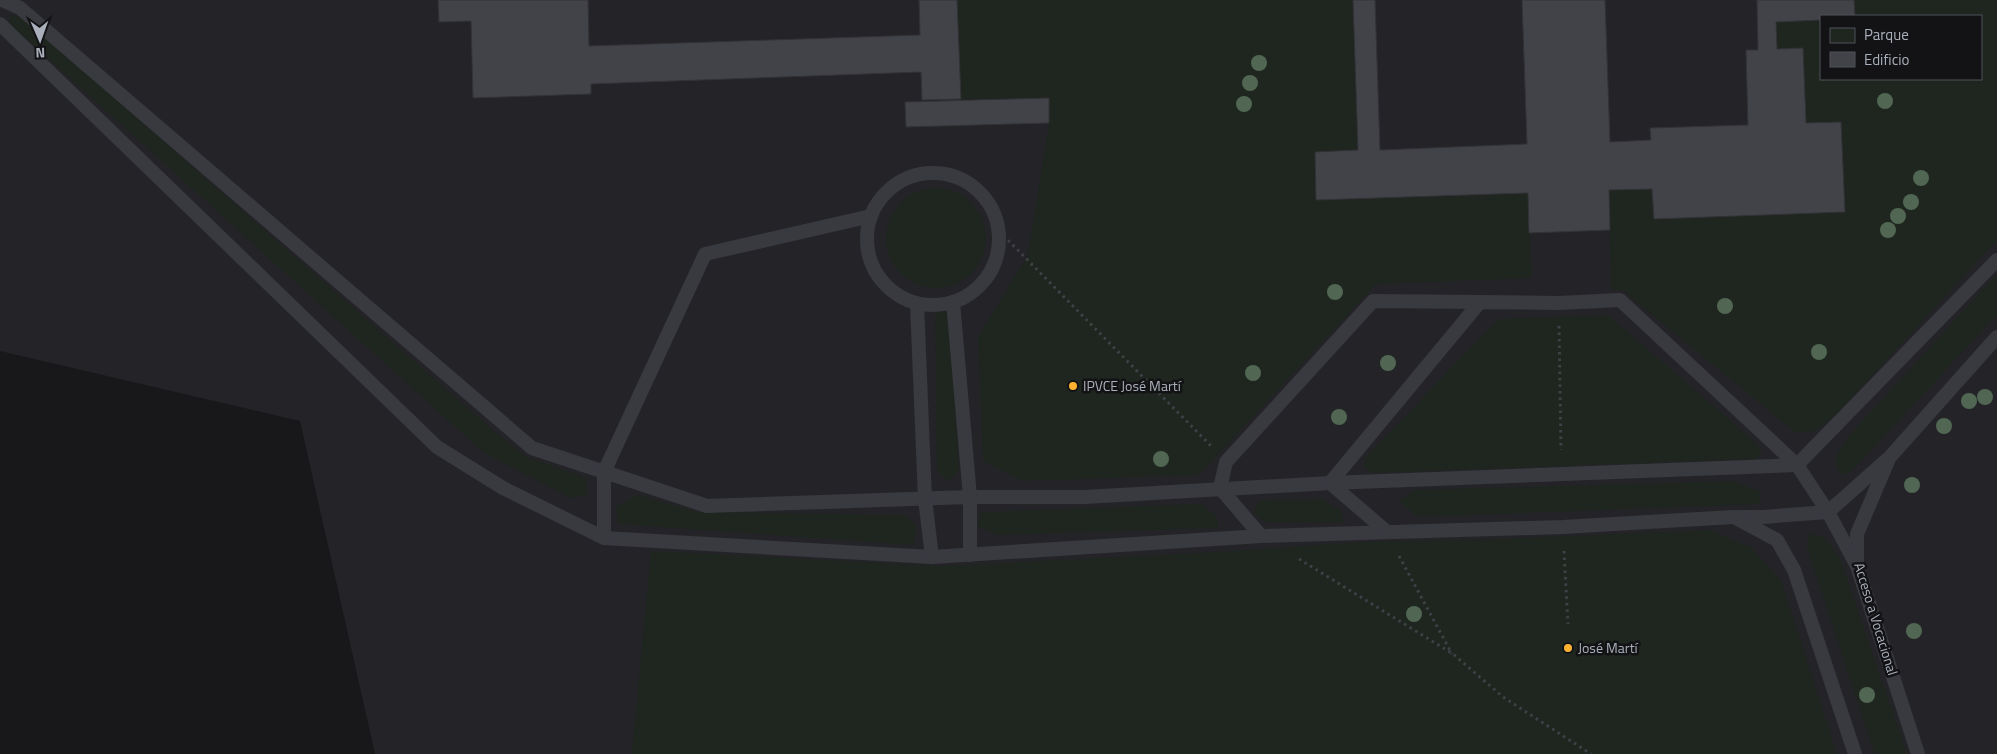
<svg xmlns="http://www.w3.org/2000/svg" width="1997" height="754" font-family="'Titillium Web',sans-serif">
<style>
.built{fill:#242428;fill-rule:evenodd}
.green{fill:#1e261f}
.building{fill:#424348;stroke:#323237}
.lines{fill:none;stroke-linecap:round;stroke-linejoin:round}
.path{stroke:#3f4147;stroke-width:3;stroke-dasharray:2.5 4;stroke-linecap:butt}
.lane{stroke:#393a40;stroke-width:14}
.tree{fill:#516753}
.poi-dot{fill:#fdb12e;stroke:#131316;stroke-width:2}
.labels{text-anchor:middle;stroke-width:5;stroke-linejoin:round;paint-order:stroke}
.poi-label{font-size:14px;fill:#aab0bb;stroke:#131316;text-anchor:start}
.street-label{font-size:14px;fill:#aab0bb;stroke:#131316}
</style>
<rect width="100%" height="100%" fill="#18181b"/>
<path class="built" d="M 0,0 L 1997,0 L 1997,754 L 375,754 L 300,421 L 0,351 ZM 1821,16 L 1981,16 L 1981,79 L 1821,79 Z"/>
<g class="green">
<path d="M 957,0 L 1353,0 L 1358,150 L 1315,152 L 1316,200 L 1528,193 L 1532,278 L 1376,284 L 1199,475 L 1023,481 L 983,461 L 978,337 L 1028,255 L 1049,123 L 1049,98 L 961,99 Z"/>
<path d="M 1854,0 L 1997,0 L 1997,240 L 1836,415 L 1815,431 L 1796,433 L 1622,290 L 1611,290 L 1609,190 L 1652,189 L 1654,219 L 1844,212 L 1841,122 L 1806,123 L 1803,48 L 1777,49 L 1776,22 L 1821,20 L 1821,79 L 1981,79 L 1981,16 L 1855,16 Z"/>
<path d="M 11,15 L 23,18 L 497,434 L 527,457 L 586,478 L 588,494 L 572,498 L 484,453 L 9,23 Z"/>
<circle cx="936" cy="238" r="50"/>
<path d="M 1997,274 L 1997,315 L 1853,470 L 1843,475 L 1836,468 L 1836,457 L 1846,439 Z"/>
<path d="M 942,310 L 949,311 L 959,471 L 948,481 L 937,470 L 935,315 Z"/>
<path d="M 1608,315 L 1747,435 L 1762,451 L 1757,459 L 1373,473 L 1363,467 L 1366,457 L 1498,319 Z"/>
<path d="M 1735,481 L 1760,492 L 1760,504 L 1418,517 L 1399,501 L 1416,490 Z"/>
<path d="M 638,495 L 697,512 L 905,515 L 917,525 L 914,545 L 618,524 L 616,507 Z"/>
<path d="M 1322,499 L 1341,511 L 1344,523 L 1266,522 L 1253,513 L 1259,500 Z"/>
<path d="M 1201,504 L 1217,516 L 1218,528 L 998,535 L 977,526 L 982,512 Z"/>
<path d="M 1710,530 L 1752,548 L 1781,581 L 1837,754 L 632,754 L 651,551 L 942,566 L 1217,552 L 1362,542 L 1498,539 Z"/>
<path d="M 1811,532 L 1826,538 L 1841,561 L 1907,754 L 1875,754 L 1806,545 Z"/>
</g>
<g class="building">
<path d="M 438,0 L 588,0 L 589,46 L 920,35 L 919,0 L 957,0 L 961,99 L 922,100 L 921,72 L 591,84 L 591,94 L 473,98 L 471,21 L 439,22 Z"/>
<path d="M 1353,0 L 1375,0 L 1380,150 L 1527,144 L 1522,0 L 1605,0 L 1610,142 L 1651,140 L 1650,128 L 1748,125 L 1746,50 L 1758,50 L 1757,0 L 1854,0 L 1855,16 L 1821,16 L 1821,20 L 1776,22 L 1777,49 L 1803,48 L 1806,123 L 1841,122 L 1845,212 L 1654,219 L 1652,189 L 1609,190 L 1610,230 L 1529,233 L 1528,193 L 1316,200 L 1315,152 L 1358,150 Z"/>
<path d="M 1049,98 L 1049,123 L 906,127 L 905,102 Z"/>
</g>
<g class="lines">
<g class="path">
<path d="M 999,231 L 1211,446"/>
<path d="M 1559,326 L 1561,450"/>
<path d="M 1564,551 L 1568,624"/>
<path d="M 1399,556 L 1452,654"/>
<path d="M 1299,559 L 1453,654 L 1503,697 L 1591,754"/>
</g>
<g class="lane">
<path d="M 2,0 L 20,8 L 532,448 L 707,506 L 970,497 L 1084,497 L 1330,483 L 1797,465 L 1997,260"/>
<path d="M 0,24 L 437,447 L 503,488 L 604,538 L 932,557 L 1261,536 L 1563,527 L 1733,517 L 1763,517 L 1828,512 L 1890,457 L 1997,337"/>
<circle cx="933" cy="239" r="66"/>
<path d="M 953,302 L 970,497 L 970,555"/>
<path d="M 917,304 L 925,499 L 932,557"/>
<path d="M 1888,461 L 1857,534 L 1857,566 L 1918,754"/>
<path d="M 1736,518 L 1777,540 L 1794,570 L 1855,754"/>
<path d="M 1386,531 L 1330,483 L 1480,302 L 1558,303 L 1620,300 L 1797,465 L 1828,512 L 1857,566"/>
<path d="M 1261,536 L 1220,488 L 1226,462 L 1373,301 L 1480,302"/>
<path d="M 604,538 L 604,472 L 705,254 L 871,216"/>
</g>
</g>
<g class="tree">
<circle cx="1259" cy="63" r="8"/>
<circle cx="1250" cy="83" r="8"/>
<circle cx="1885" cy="101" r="8"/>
<circle cx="1244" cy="104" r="8"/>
<circle cx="1921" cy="178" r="8"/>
<circle cx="1911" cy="202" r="8"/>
<circle cx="1898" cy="216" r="8"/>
<circle cx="1888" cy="230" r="8"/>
<circle cx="1335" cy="292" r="8"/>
<circle cx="1725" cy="306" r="8"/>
<circle cx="1819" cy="352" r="8"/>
<circle cx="1388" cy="363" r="8"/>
<circle cx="1253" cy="373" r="8"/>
<circle cx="1985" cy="397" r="8"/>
<circle cx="1969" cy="401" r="8"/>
<circle cx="1339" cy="417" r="8"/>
<circle cx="1944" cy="426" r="8"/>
<circle cx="1161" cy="459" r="8"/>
<circle cx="1912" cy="485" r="8"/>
<circle cx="1414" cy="614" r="8"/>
<circle cx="1914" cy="631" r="8"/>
<circle cx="1867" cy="695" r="8"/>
</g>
<g class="poi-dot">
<circle cx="1073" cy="386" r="5"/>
<circle cx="1568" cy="648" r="5"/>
</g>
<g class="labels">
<g class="poi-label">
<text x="1083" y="391">IPVCE José Martí</text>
<text x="1578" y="653">José Martí</text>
</g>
<g class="street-label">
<text transform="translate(1876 619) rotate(73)" y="5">Acceso a Vocacional</text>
</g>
</g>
<rect x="1820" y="15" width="162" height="65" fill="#131316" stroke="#4f5258"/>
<rect x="1830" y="28" width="25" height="15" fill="#1e261f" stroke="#4f5258"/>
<text x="1864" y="40" font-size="15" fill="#aab0bb">Parque</text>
<rect x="1830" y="52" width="25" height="15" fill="#424348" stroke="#4f5258"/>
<text x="1864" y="65" font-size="15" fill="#aab0bb">Edificio</text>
<g transform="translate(40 40) rotate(178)" stroke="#131316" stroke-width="4" paint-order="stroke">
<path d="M0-4L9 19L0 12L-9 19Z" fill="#aab0bb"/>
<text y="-8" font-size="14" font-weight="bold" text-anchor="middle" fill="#aab0bb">N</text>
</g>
</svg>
